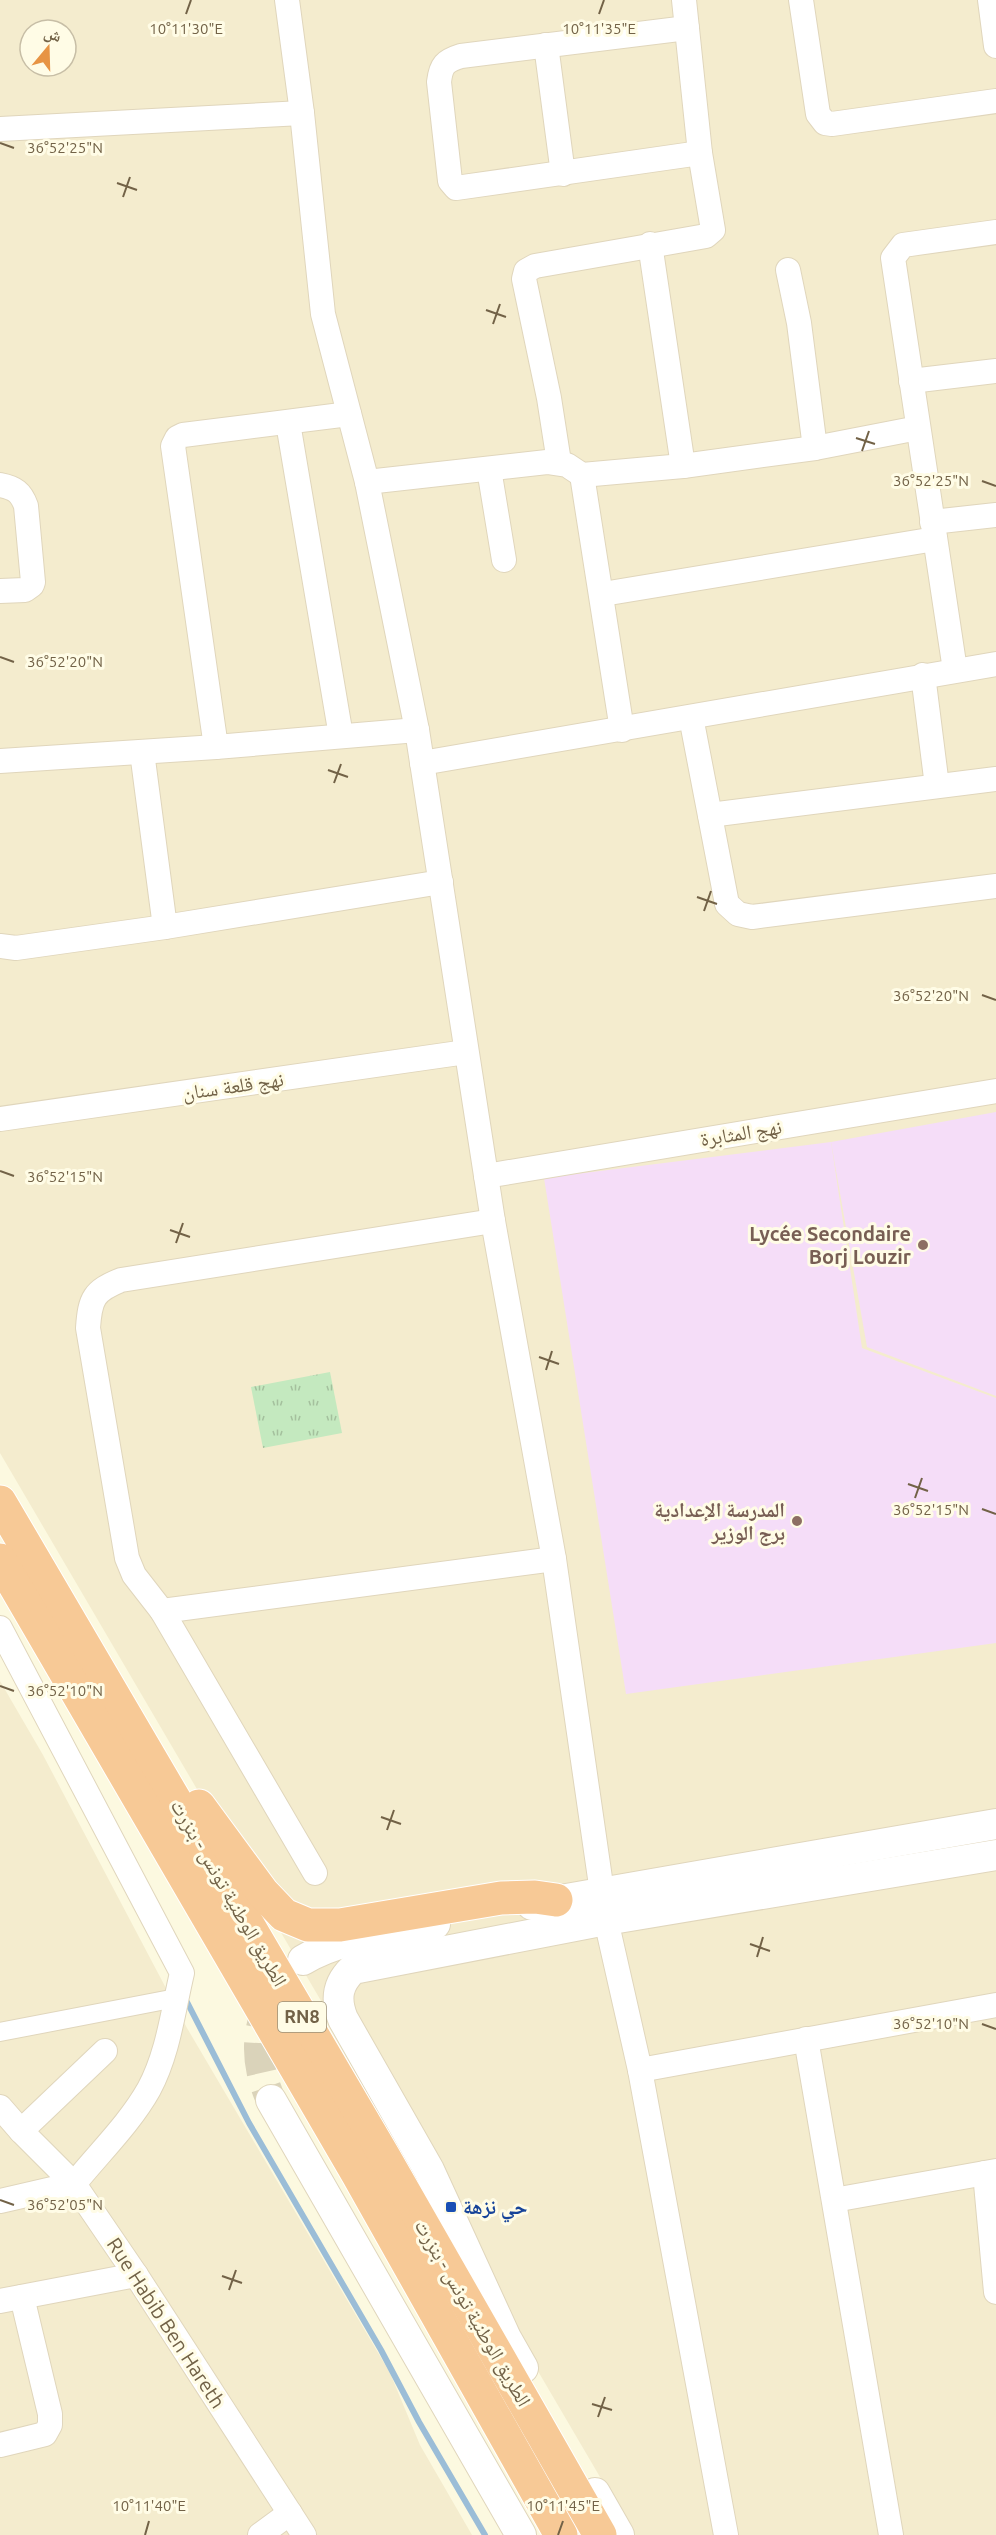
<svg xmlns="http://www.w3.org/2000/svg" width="996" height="2535" font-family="Ubuntu,'Noto Naskh Arabic',sans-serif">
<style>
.residential{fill:#f4ecce;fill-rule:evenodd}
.education{fill:#f5ddf8}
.grass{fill:url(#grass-tufts)}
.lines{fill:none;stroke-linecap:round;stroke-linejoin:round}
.stream{stroke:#9bbdd7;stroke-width:6}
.tertiary-tunnel{stroke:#dad3ba;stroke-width:30;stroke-dasharray:30 15;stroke-linecap:butt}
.pedestrian-casing{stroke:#e0d6bc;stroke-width:20}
.minor-casing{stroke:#e0d6bc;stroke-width:26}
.tertiary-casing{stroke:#e0d6bc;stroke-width:32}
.motorway-casing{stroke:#fff;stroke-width:35}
.pedestrian{stroke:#fff;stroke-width:18}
.minor{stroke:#fff;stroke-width:24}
.tertiary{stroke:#fff;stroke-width:30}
.motorway{stroke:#f7c996;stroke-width:33}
.ticks{fill:none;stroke:#726247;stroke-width:2}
.education-dot{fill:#8d6e63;stroke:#fffce6;stroke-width:2}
.transit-dot{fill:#1a4fb4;stroke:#fffce6;stroke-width:2}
.labels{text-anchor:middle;stroke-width:6;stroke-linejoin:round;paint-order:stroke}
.shield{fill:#fffce6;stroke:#9c9077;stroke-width:1.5}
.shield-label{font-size:18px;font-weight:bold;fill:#726247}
.street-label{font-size:20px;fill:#726247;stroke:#fffce6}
.education-label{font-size:20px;font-weight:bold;fill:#785e54;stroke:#fffce6;text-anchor:end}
.transit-label{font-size:20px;font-weight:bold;fill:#164399;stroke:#fffce6;text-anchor:start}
.ticks-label{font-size:15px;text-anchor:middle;fill:#726247;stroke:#fffce6;stroke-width:6;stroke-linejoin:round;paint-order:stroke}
</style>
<defs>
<pattern id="grass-tufts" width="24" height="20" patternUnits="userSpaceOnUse" patternTransform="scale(1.5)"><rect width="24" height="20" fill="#c4e9bf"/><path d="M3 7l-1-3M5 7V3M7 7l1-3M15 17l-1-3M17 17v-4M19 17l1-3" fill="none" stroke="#a4c09d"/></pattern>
</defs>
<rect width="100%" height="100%" fill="#fcf9e0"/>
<g class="residential">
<path d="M 0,0 L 996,0 L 996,2535 L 634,2535 L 0,1453 ZM 30,30 L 66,30 L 66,66 L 30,66 Z"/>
<path d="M 0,1681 L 43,1755 L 187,2028 L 390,2373 L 420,2445 L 472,2535 L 0,2535 Z"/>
</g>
<g class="education">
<path d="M 996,1112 L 996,1396 L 867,1347 L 831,1142 Z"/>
<path d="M 831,1142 L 862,1348 L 996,1398 L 996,1643 L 626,1694 L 544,1178 Z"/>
</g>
<path class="grass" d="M 330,1372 L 342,1433 L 263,1448 L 251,1387 Z"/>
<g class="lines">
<path class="stream" d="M 187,2002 L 249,2123 L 381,2350 L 419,2422 L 485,2535"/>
<path class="tertiary-tunnel" d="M 271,2000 C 254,2033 256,2067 271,2100"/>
<g class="pedestrian-casing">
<path id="pedestrian" d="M 0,2032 L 176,1998"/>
</g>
<g class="minor-casing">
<g id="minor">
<path d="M 287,0 L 302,113 L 323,314 L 367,482 L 417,730 L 493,1221 L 554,1559 L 606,1920 L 640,2070 L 726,2535"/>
<path d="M 801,0 L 818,114 L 825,123 L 832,124 L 996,101"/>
<path d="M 990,0 L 996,46"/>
<path d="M 687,28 L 461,56 C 445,61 441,65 439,82 L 450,181 L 456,188 L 700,153"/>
<path d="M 546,45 L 563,174"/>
<path d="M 0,129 L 302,113"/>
<path d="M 650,244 L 683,466"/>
<path d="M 788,270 L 799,323 L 815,448"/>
<path d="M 911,381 L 996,371"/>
<path d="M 288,423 L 341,736"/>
<path d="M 559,462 L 549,398 L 524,279 L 526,271 L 535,266 L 706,236 L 713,230 L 700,153 L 684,0"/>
<path d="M 489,469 L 504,560"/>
<path d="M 582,475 L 622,730"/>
<path d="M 367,482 L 547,462 L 567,465 L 582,475 L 683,466 L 815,448 L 918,428"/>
<path d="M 0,485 C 15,488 21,492 26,506 L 33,582 L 32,585 L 25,590 L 0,591"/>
<path d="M 932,522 L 996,515"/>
<path d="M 603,594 L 935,539"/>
<path d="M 955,670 L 893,258 L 903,245 L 996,232"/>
<path d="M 923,675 L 937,786"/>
<path d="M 691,717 L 727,904 L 738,914 L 752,917 L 996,886"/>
<path d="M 216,747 L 173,446 L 177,438 L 183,435 L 349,414"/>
<path d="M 142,752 L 165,927"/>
<path d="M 0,761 L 216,747 L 417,730"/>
<path d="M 422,763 L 996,664"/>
<path d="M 710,815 L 996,779"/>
<path d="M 0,946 L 16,948 L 165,927 L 441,882"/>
<path d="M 0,1119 L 466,1052"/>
<path d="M 486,1176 L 996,1091"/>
<path d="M 162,1611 L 554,1559"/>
<path d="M 0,1628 L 182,1973 C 173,2011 168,2054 149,2089 C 130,2123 99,2153 74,2184 L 136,2275 L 304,2535"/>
<path d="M 315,1873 L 162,1611 L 134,1575 L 127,1558 L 88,1328 C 90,1298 94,1291 121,1280 L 493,1221"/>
<path d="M 806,2039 L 891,2535"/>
<path d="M 640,2070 L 996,2005"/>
<path d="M 0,2107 L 21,2131"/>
<path d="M 985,2173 L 996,2292"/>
<path d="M 74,2184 L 21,2131 L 105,2051"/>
<path d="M 834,2200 L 996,2171"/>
<path d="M 0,2201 L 74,2184"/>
<path d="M 0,2301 L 136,2275"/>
<path d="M 0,2445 L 45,2434 L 50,2425 L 50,2414 L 22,2297"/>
<path d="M 260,2535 L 290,2513"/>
</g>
</g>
<g class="tertiary-casing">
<g id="tertiary">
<path d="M 532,1905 L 996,1824"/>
<path d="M 303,1960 C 341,1937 392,1933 435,1924"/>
<path d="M 271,2100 L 521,2535"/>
<path d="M 523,2368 L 506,2338 L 429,2170 L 343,2019 C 335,1999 337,1984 353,1969 L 606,1920 L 996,1855"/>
<path d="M 595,2493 L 619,2535"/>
</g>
</g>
<g class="motorway-casing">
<g id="motorway">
<path d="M 0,1502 L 383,2155 L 600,2535"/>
<path d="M 0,1560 L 357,2173 L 561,2535"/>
<path d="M 199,1806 L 263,1893 L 284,1915 L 308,1925 L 340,1925 L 501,1898 L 535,1897 L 556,1900"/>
</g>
</g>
<use href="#pedestrian" class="pedestrian"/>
<use href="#minor" class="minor"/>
<use href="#tertiary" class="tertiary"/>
<use href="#motorway" class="motorway"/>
</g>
<path class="ticks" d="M 186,14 L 191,0M 599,14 L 604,0M 0,143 L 14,148M 117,183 L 137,190M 123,197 L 130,177M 486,310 L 506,317M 493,324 L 500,304M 856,438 L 875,444M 862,451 L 869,431M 982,481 L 996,486M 0,657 L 14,662M 328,770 L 348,777M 334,783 L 341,764M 697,897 L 717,904M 704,911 L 711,891M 982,995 L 996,1000M 0,1171 L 14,1176M 170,1230 L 190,1237M 176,1243 L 183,1223M 539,1357 L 559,1364M 546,1370 L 552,1351M 908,1484 L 928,1491M 915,1498 L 922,1478M 982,1509 L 996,1514M 0,1686 L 14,1691M 381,1817 L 401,1824M 387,1830 L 394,1810M 750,1944 L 770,1951M 757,1957 L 763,1937M 982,2024 L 996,2029M 0,2200 L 14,2205M 222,2276 L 242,2283M 229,2290 L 236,2270M 592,2404 L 612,2410M 598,2417 L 605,2397M 145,2535 L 149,2521M 558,2535 L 563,2521"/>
<g class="education-dot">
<circle cx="923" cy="1245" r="6"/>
<circle cx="797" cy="1521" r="6"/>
</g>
<rect class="transit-dot" x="445" y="2201" width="12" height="12" rx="3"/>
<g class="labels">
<rect class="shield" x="278" y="2002" width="48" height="30" rx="4.5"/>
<g class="shield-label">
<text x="302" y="2023">RN8</text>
</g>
<g class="street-label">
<text transform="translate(233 1086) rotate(-8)" y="7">نهج قلعة سنان</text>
<text transform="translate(741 1133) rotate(-9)" y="7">نهج المثابرة</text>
<text transform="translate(229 1893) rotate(60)" y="7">الطريق الوطنية تونس - بنزرت</text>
<text transform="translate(473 2313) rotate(60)" y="7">الطريق الوطنية تونس - بنزرت</text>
<text transform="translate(166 2323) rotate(57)" y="7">Rue Habib Ben Hareth</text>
</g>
<g class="education-label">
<text x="911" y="1241">Lycée Secondaire<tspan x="911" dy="23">Borj Louzir</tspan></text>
<text x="785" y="1517">المدرسة الإعدادية<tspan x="785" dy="23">برج الوزير</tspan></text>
</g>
<g class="transit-label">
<text x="463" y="2214">حي نزهة</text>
</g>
</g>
<g class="ticks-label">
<text x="186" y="34">10°11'30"E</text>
<text x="599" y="34">10°11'35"E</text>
<text x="65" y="153">36°52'25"N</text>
<text x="931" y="486">36°52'25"N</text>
<text x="65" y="667">36°52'20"N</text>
<text x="931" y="1001">36°52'20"N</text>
<text x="65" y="1182">36°52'15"N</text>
<text x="931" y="1515">36°52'15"N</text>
<text x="65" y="1696">36°52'10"N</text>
<text x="931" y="2029">36°52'10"N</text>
<text x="65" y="2210">36°52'05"N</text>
<text x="149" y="2511">10°11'40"E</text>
<text x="563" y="2511">10°11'45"E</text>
</g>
<g transform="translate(48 48) rotate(19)"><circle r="28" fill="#fffce6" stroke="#c7bea6" stroke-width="1.5"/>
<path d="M0-4.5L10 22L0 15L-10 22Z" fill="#e79444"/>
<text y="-9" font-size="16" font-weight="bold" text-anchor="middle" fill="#726247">ش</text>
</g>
</svg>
